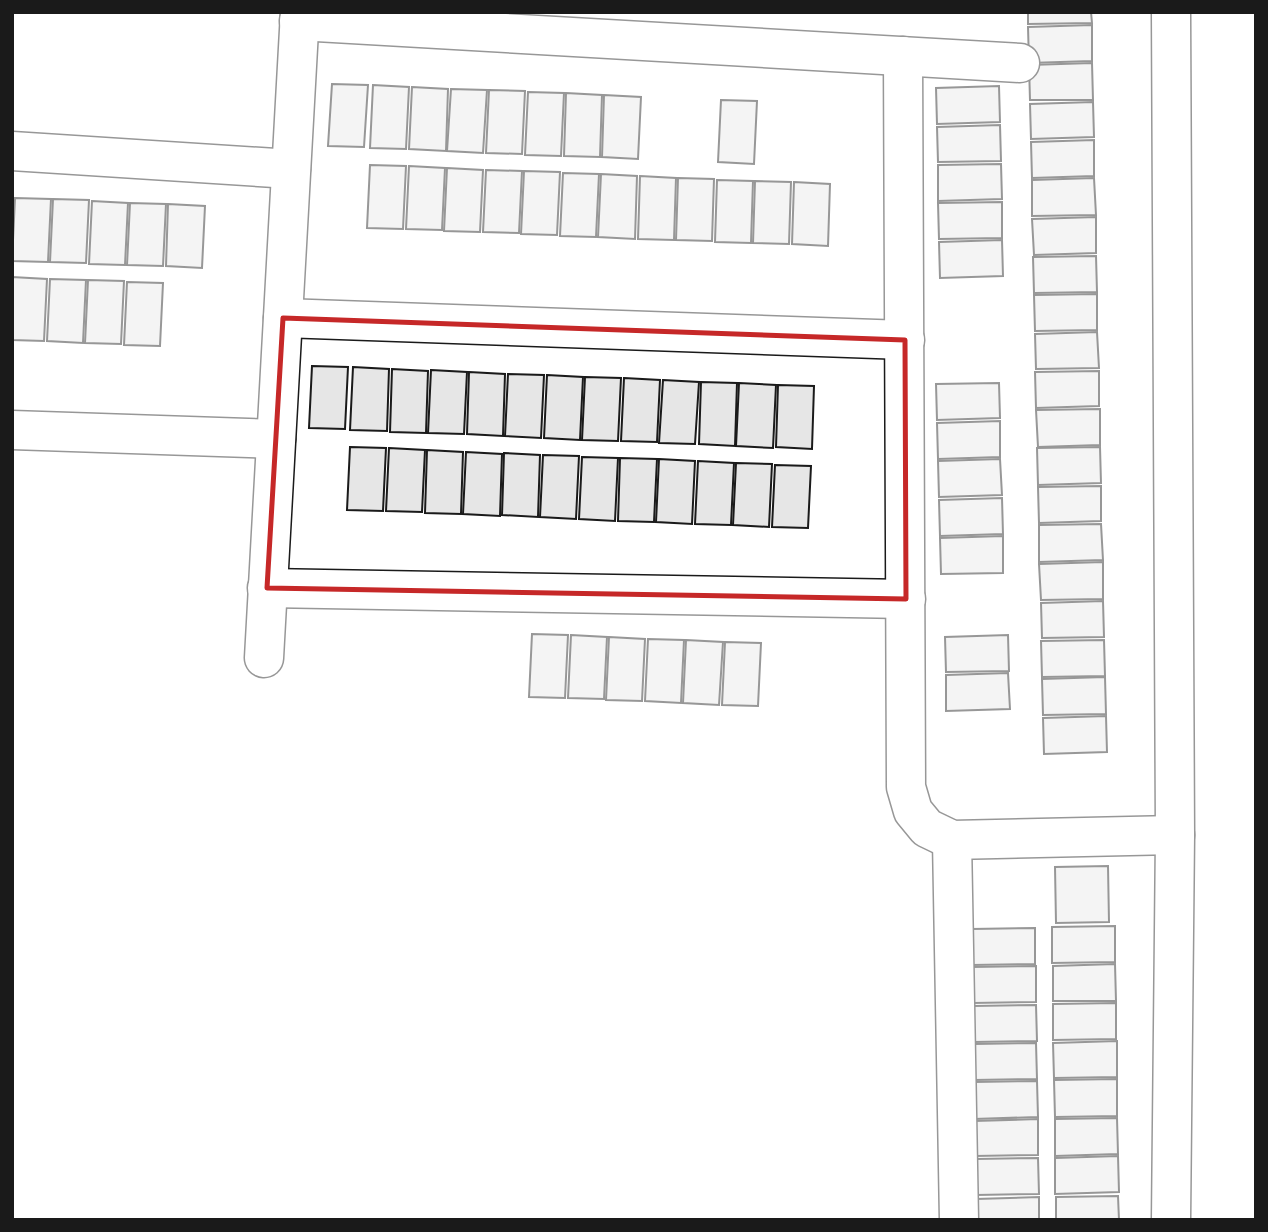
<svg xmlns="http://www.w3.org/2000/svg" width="1268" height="1232" font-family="Helvetica,sans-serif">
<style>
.building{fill:#e6e6e6;stroke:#1a1a1a;stroke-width:2}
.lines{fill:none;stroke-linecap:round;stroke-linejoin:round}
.street-casing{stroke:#1a1a1a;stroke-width:41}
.street{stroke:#fff;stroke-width:38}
.marked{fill:none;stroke:#c62828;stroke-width:5;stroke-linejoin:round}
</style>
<rect width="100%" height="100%" fill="#fff"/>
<g class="building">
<path d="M 1028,12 L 1091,12 L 1092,23 L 1028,24 Z"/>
<path d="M 1092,25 L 1092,61 L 1029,63 L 1028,27 Z"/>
<path d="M 1092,63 L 1093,100 L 1030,100 L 1029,65 Z"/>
<path d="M 332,84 L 368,85 L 364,147 L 328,146 Z"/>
<path d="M 373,85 L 409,87 L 406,149 L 370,148 Z"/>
<path d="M 999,86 L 1000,122 L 937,124 L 936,88 Z"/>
<path d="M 412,87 L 448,89 L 446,151 L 409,149 Z"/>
<path d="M 451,89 L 487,90 L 483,153 L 447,151 Z"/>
<path d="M 489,90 L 525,91 L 522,154 L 486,153 Z"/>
<path d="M 528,92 L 564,93 L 561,156 L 525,155 Z"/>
<path d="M 566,93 L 602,95 L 600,157 L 564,156 Z"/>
<path d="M 604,95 L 641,97 L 638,159 L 602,157 Z"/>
<path d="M 721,100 L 757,101 L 754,164 L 718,162 Z"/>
<path d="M 1093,102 L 1094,137 L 1031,139 L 1030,104 Z"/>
<path d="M 1000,125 L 1001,161 L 938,162 L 937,127 Z"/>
<path d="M 1094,140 L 1094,176 L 1032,178 L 1031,142 Z"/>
<path d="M 1001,164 L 1002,199 L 938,201 L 938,165 Z"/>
<path d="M 370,165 L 406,166 L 403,229 L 367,228 Z"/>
<path d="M 409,166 L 445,168 L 442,230 L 406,229 Z"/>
<path d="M 447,168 L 483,170 L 480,232 L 444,231 Z"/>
<path d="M 486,170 L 522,171 L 519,233 L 483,232 Z"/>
<path d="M 524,171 L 560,172 L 557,235 L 521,234 Z"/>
<path d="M 563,173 L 599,174 L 596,237 L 560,236 Z"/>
<path d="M 601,174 L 637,176 L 635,239 L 598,237 Z"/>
<path d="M 640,176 L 676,178 L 674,240 L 638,239 Z"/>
<path d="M 678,178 L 714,179 L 712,241 L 676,240 Z"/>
<path d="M 1094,178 L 1096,215 L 1032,216 L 1032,180 Z"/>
<path d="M 717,180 L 753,181 L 751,243 L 715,242 Z"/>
<path d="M 755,181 L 791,182 L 789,244 L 753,243 Z"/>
<path d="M 794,182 L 830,184 L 828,246 L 792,244 Z"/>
<path d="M 15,198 L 51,199 L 48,262 L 12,261 Z"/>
<path d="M 53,199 L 89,200 L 86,263 L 50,262 Z"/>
<path d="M 92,201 L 128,203 L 125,265 L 89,264 Z"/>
<path d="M 1002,202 L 1002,238 L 939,239 L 938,203 Z"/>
<path d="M 130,203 L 166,204 L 163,266 L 127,265 Z"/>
<path d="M 168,204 L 205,206 L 202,268 L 166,266 Z"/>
<path d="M 1096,217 L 1096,253 L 1034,255 L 1032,219 Z"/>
<path d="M 1002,240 L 1003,276 L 940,278 L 939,242 Z"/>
<path d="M 1096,256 L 1097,292 L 1034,293 L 1033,257 Z"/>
<path d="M 12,277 L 47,279 L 44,341 L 12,340 Z"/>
<path d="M 50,279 L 86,280 L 83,343 L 47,341 Z"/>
<path d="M 88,280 L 124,281 L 121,344 L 85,343 Z"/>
<path d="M 127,282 L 163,283 L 160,346 L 124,345 Z"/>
<path d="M 1097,294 L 1097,330 L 1035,331 L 1034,295 Z"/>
<path d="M 1097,332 L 1099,368 L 1036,369 L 1035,334 Z"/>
<path d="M 312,366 L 348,367 L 345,429 L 309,428 Z"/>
<path d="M 353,367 L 389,369 L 387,431 L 350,430 Z"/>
<path d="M 392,369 L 428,371 L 426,433 L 390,432 Z"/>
<path d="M 431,370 L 467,372 L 464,434 L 428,433 Z"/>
<path d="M 1099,371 L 1099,406 L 1036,408 L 1035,372 Z"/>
<path d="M 469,372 L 505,374 L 503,436 L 467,434 Z"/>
<path d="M 508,374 L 544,375 L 541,438 L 505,436 Z"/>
<path d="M 547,375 L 583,377 L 580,440 L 544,438 Z"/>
<path d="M 585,377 L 621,378 L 618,441 L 582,440 Z"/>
<path d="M 624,378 L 660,380 L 657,442 L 621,441 Z"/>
<path d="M 663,380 L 699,382 L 695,444 L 659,443 Z"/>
<path d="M 701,382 L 737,383 L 735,446 L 699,444 Z"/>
<path d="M 739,383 L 776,385 L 773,448 L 736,446 Z"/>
<path d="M 999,383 L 1000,418 L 937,420 L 936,384 Z"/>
<path d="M 778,385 L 814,386 L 812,449 L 776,447 Z"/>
<path d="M 1100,409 L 1100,445 L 1038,447 L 1036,410 Z"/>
<path d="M 1000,421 L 1000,457 L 938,459 L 937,423 Z"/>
<path d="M 350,447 L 386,448 L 383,511 L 347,510 Z"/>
<path d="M 1100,447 L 1101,483 L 1038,485 L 1037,448 Z"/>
<path d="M 389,448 L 425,450 L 422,512 L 386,511 Z"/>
<path d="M 427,450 L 463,452 L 461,514 L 425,513 Z"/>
<path d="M 466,452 L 502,454 L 500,516 L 463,514 Z"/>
<path d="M 504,453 L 540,455 L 538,517 L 502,515 Z"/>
<path d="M 543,455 L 579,456 L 576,519 L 540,517 Z"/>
<path d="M 582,457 L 618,458 L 615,521 L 579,519 Z"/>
<path d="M 620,458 L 657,459 L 654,522 L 618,521 Z"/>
<path d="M 659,459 L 695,461 L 692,524 L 656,522 Z"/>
<path d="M 1000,459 L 1002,495 L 939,497 L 938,461 Z"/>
<path d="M 698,461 L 734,463 L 731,525 L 695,524 Z"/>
<path d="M 736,463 L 772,464 L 769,527 L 733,525 Z"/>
<path d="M 775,465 L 811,466 L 808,528 L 772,527 Z"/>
<path d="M 1101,486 L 1101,521 L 1039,523 L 1038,487 Z"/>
<path d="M 1002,498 L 1003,534 L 940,536 L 939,500 Z"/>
<path d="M 1101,524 L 1103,560 L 1039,562 L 1039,525 Z"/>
<path d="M 1003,536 L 1003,573 L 941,574 L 940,538 Z"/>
<path d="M 1103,562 L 1103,599 L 1041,600 L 1039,564 Z"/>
<path d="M 1103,601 L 1104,637 L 1042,638 L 1041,603 Z"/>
<path d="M 532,634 L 568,635 L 565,698 L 529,697 Z"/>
<path d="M 571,635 L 607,637 L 604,699 L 568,698 Z"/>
<path d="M 1008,635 L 1009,671 L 946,672 L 945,637 Z"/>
<path d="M 609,637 L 645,639 L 642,701 L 606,700 Z"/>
<path d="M 648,639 L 684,640 L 681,703 L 645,701 Z"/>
<path d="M 686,640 L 723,642 L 719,705 L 683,703 Z"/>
<path d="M 1104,640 L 1105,676 L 1042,677 L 1041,641 Z"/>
<path d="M 725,642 L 761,643 L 758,706 L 722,705 Z"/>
<path d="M 1008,673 L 1010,709 L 946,711 L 946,675 Z"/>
<path d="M 1105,677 L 1106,714 L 1043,715 L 1042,679 Z"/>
<path d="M 1106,716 L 1107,752 L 1044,754 L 1043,718 Z"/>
<path d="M 1108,866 L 1109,922 L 1056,923 L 1055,867 Z"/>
<path d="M 1115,926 L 1115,962 L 1052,963 L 1052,927 Z"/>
<path d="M 1035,928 L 1035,964 L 972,965 L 972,929 Z"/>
<path d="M 1115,964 L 1116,1001 L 1053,1001 L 1053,966 Z"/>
<path d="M 1036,966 L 1036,1002 L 973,1003 L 972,967 Z"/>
<path d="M 1116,1003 L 1116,1039 L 1053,1040 L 1053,1004 Z"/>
<path d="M 1036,1005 L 1037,1041 L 974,1042 L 973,1006 Z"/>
<path d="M 1117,1041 L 1117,1077 L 1054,1078 L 1053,1043 Z"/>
<path d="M 1036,1043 L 1037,1079 L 974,1080 L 974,1044 Z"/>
<path d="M 1117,1079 L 1117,1116 L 1055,1117 L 1054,1080 Z"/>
<path d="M 1037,1081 L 1038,1117 L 974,1119 L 974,1082 Z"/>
<path d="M 1117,1118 L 1118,1154 L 1055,1156 L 1055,1119 Z"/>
<path d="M 1038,1119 L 1038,1155 L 975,1156 L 974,1121 Z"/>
<path d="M 1118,1156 L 1119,1192 L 1055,1194 L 1055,1158 Z"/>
<path d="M 1038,1158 L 1039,1194 L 976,1195 L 976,1159 Z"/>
<path d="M 1118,1196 L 1119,1220 L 1056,1220 L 1056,1197 Z"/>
<path d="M 1039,1197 L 1039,1220 L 976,1220 L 976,1199 Z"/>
</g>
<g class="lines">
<g class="street-casing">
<g id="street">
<path d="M 299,21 L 1020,63"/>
<path d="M 903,56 L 906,787 L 913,811 L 927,828 L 952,840 L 1175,835"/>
<path d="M 12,151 L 291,169"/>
<path d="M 283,318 L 905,340"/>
<path d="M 12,430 L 276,439"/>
<path d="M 267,588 L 906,599"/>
<path d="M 264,658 L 300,12"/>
<path d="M 952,840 L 959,1220"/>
<path d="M 1171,1220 L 1175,835 L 1171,12"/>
</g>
</g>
<use href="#street" class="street"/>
</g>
<path d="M0 0H1268V1232H0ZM 283,318 L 905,340 L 906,599 L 267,588 Z" fill="#fff" fill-opacity=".55" fill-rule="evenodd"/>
<path class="marked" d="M 283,318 L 905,340 L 906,599 L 267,588 Z"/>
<rect width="1268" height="1232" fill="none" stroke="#1a1a1a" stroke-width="28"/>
</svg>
